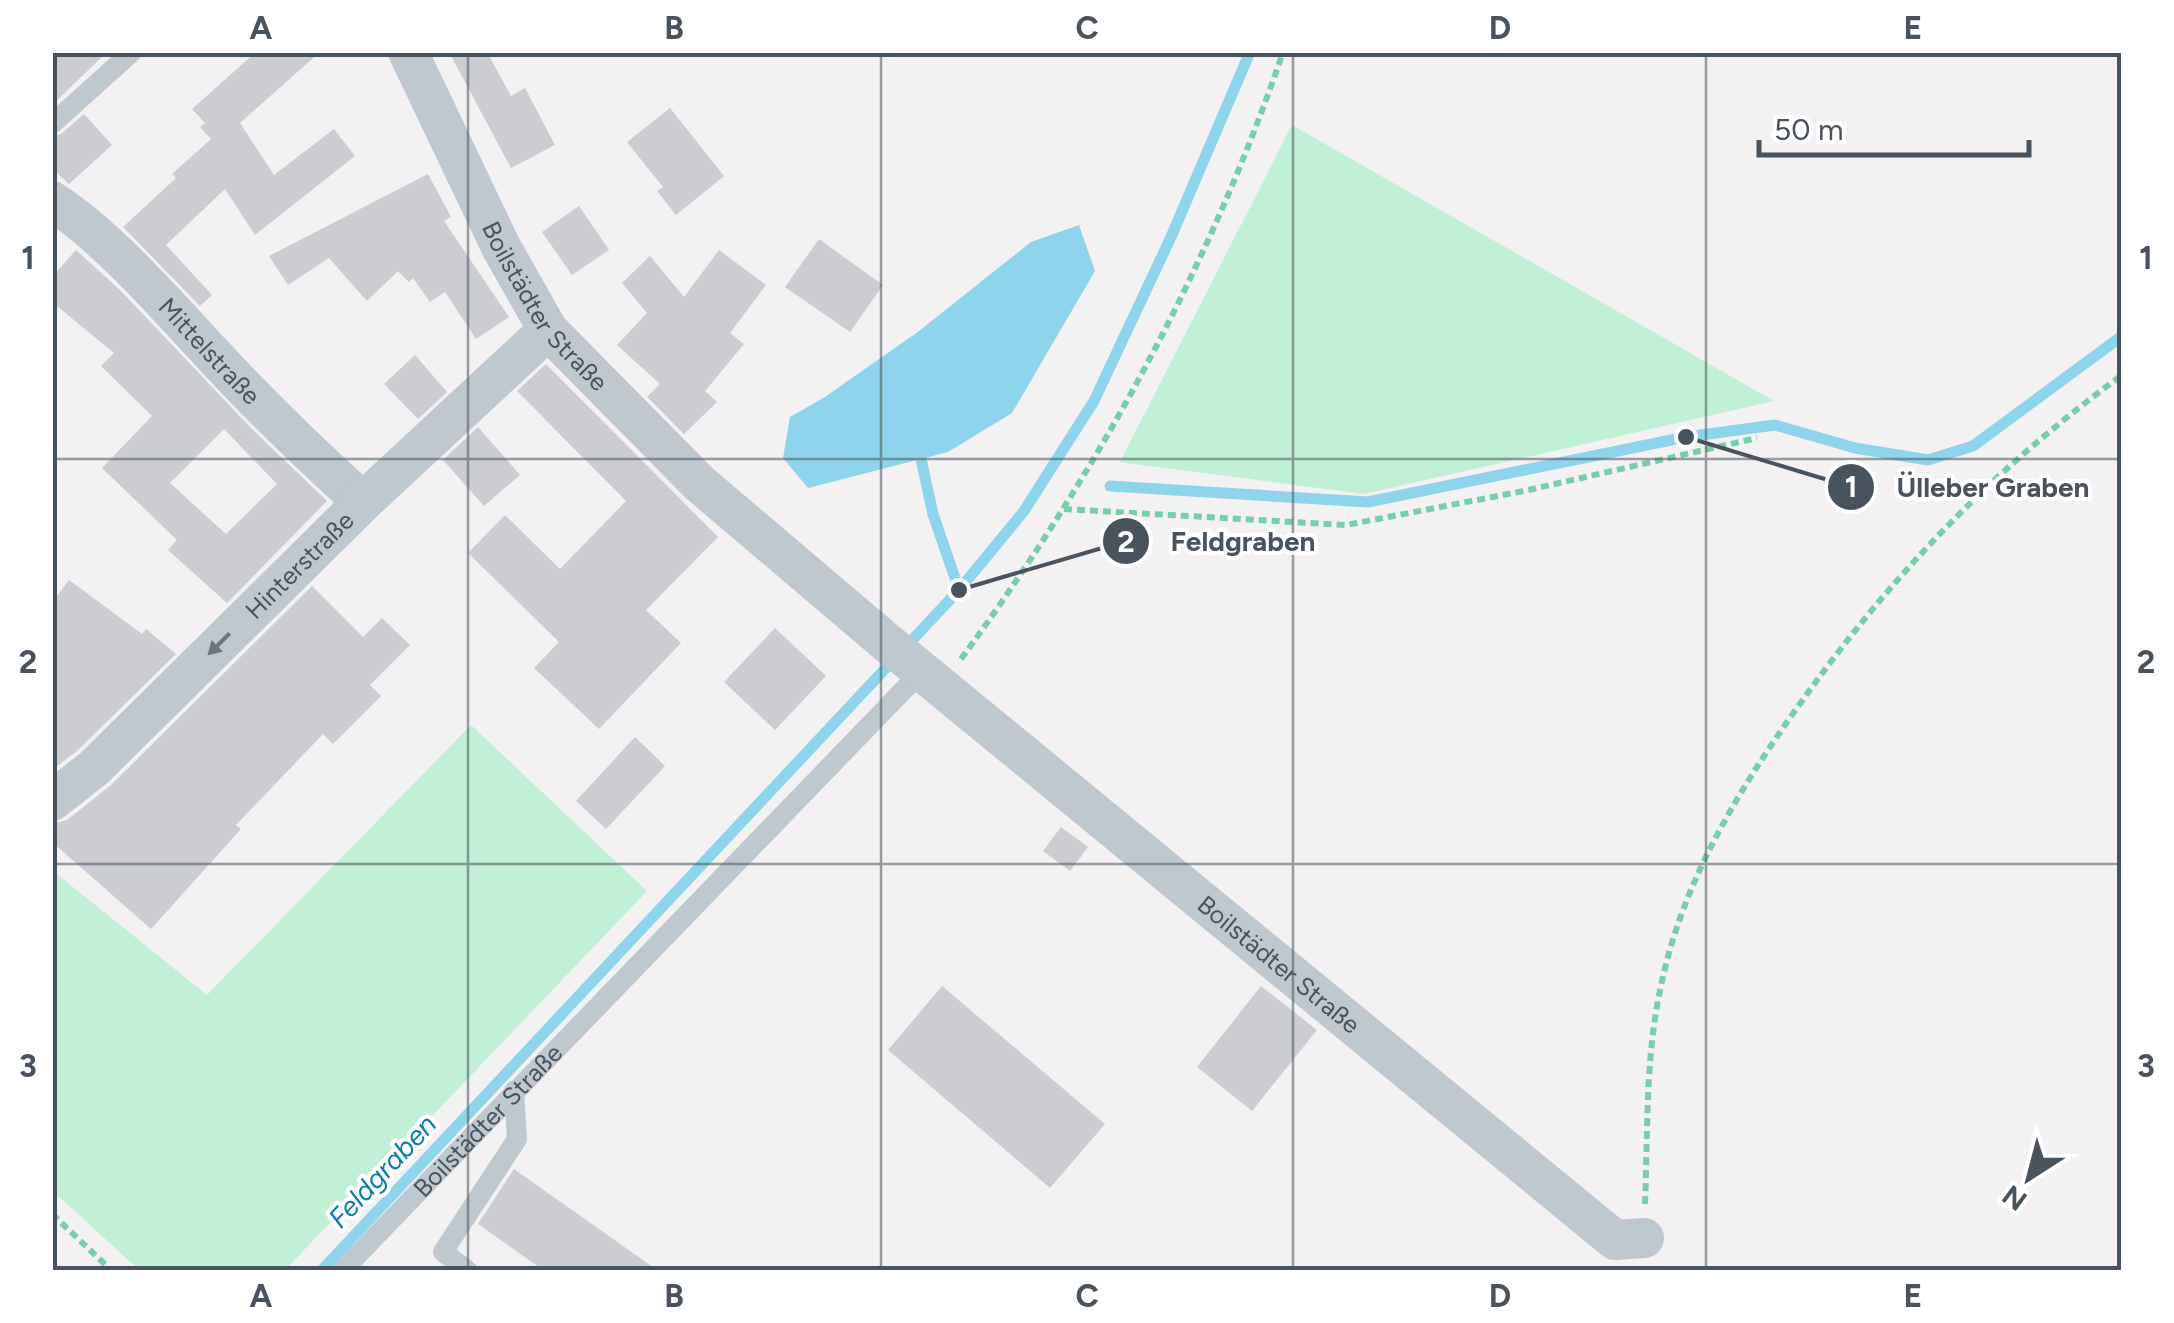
<svg xmlns="http://www.w3.org/2000/svg" width="2174" height="1323" font-family="Figtree,sans-serif">
<style>
.green{fill:#c0f0d5}
.water{fill:#8ed4ec}
.lines{fill:none;stroke-linecap:round;stroke-linejoin:round}
.stream{stroke:#8ed4ec;stroke-width:11}
.building{fill:#cbcdd3;fill-rule:evenodd}
.path{stroke:#78cea8;stroke-width:6;stroke-dasharray:8 5;stroke-linecap:butt}
.lane{stroke:#bfc7cf;stroke-width:20}
.street{stroke:#bfc7cf;stroke-width:40}
.oneway{fill:#6c7680}
.grid{fill:none;stroke:#49535e;stroke-width:2.5;stroke-opacity:0.55}
.labels{text-anchor:middle;stroke-width:8;stroke-linejoin:round;paint-order:stroke}
.street-label{font-size:25px;fill:#49535e;stroke:#fff}
.water-label{font-size:28px;font-style:italic;fill:#0d7ea5;stroke:#fff}
.leader{fill:none;stroke:#49535e;stroke-width:4}
.callout-dot{fill:#49535e;stroke:#fff;stroke-width:4}
.mark-label{font-size:30px;text-anchor:middle;font-weight:bold;fill:#fff}
.callout-label{font-size:28px;text-anchor:middle;font-weight:bold;fill:#49535e;stroke:#fff;stroke-width:8;stroke-linejoin:round;paint-order:stroke}
.neatline{fill:none;stroke:#49535e;stroke-width:4}
.grid-label{font-size:32px;text-anchor:middle;font-weight:bold;fill:#49535e}
</style>
<rect width="100%" height="100%" fill="#f3f1f1"/>
<g class="green">
<path d="M 1292,125 L 1774,401 L 1364,494 L 1120,462 Z"/>
<path d="M 471,725 L 647,891 L 285,1270 L 139,1270 L 53,1191 L 53,871 L 207,995 Z"/>
</g>
<path class="water" d="M 1079,225 L 1095,271 L 1012,413 L 948,452 L 808,488 L 783,458 L 790,417 L 825,397 L 919,331 L 1031,242 Z"/>
<g class="lines">
<g class="stream">
<path d="M 921,459 L 933,514 L 959,590"/>
<path d="M 1110,486 L 1368,502 L 1686,437 L 1775,425 L 1855,448 L 1928,460 L 1973,446 L 2122,336"/>
<path d="M 322,1270 L 959,590 L 1024,511 L 1094,401 L 1171,237 L 1250,52"/>
</g>
</g>
<g class="building">
<path d="M 52,52 L 107,52 L 52,105 Z"/>
<path d="M 256,52 L 320,52 L 240,123 L 274,175 L 334,129 L 355,156 L 255,235 L 225,189 L 166,245 L 212,295 L 200,306 L 123,227 L 176,178 L 172,174 L 211,139 L 200,127 L 205,123 L 192,109 Z"/>
<path d="M 449,52 L 487,52 L 511,96 L 525,88 L 555,145 L 511,168 Z"/>
<path d="M 670,108 L 724,176 L 676,215 L 657,191 L 663,187 L 627,142 Z"/>
<path d="M 84,114 L 112,145 L 69,184 L 52,168 L 52,137 L 61,134 Z"/>
<path d="M 428,174 L 451,217 L 444,221 L 509,317 L 476,339 L 445,292 L 430,302 L 413,278 L 409,282 L 398,271 L 367,301 L 329,258 L 288,285 L 269,256 Z"/>
<path d="M 579,206 L 609,250 L 572,275 L 542,232 Z"/>
<path d="M 819,239 L 883,285 L 850,332 L 785,287 Z"/>
<path d="M 76,250 L 120,290 L 252,429 L 327,501 L 227,603 L 168,550 L 177,540 L 102,468 L 152,416 L 101,366 L 114,353 L 52,302 L 52,277 ZM 224,429 L 277,484 L 226,534 L 170,483 Z"/>
<path d="M 719,250 L 766,285 L 730,333 L 744,344 L 705,391 L 717,402 L 684,434 L 647,397 L 660,384 L 617,345 L 647,313 L 622,283 L 650,256 L 684,297 Z"/>
<path d="M 415,355 L 447,392 L 418,419 L 384,384 Z"/>
<path d="M 546,364 L 718,537 L 646,610 L 681,643 L 599,729 L 534,668 L 559,642 L 468,553 L 505,515 L 560,569 L 626,501 L 517,391 Z"/>
<path d="M 478,427 L 520,475 L 484,506 L 443,460 Z"/>
<path d="M 69,580 L 142,634 L 146,629 L 176,654 L 78,750 L 52,770 L 52,603 Z"/>
<path d="M 312,586 L 363,637 L 382,618 L 410,645 L 370,685 L 381,696 L 333,744 L 323,734 L 236,825 L 241,829 L 151,929 L 52,842 L 52,824 L 67,820 L 111,785 Z"/>
<path d="M 775,628 L 826,676 L 775,730 L 724,682 Z"/>
<path d="M 635,737 L 665,766 L 606,829 L 576,801 Z"/>
<path d="M 1061,827 L 1088,847 L 1070,871 L 1043,851 Z"/>
<path d="M 942,986 L 1105,1124 L 1050,1188 L 888,1050 Z"/>
<path d="M 1261,986 L 1317,1030 L 1252,1111 L 1197,1067 Z"/>
<path d="M 514,1169 L 657,1270 L 543,1270 L 478,1224 Z"/>
</g>
<g class="lines">
<g class="path">
<path d="M 1064,509 L 1346,525 L 1524,491 L 1757,438"/>
<path d="M 961,659 C 1096,475 1209,269 1283,52"/>
<path d="M 1645,1204 C 1648,1132 1645,1057 1661,986 C 1681,888 1731,803 1787,722 C 1884,583 1986,475 2122,375"/>
<path d="M 52,1214 L 111,1270"/>
<path d="M 1851,1270 L 2122,1269"/>
</g>
<g class="lane">
<path d="M 52,124 L 132,52"/>
<path id="s1" d="M 343,1270 L 922,671"/>
<path d="M 467,1270 L 443,1252 L 517,1139 L 514,1091"/>
</g>
<g class="street">
<path id="s2" d="M 408,52 L 501,247 L 548,330 L 699,483 L 885,641 L 1615,1240 L 1644,1238"/>
<path id="s3" d="M 52,201 C 108,237 168,307 214,356 C 262,408 311,455 363,502"/>
<path id="s4" d="M 52,801 L 94,768 L 363,502 L 548,330"/>
</g>
</g>
<defs><path id="oneway-solid" d="M-6-.8H1V-3.2L6.5 0L1 3.2V.8H-6Z" transform="scale(2.5)"/></defs>
<use class="oneway" href="#oneway-solid" transform="translate(219 644) rotate(135)"/>
<path class="grid" d="M 468,52 L 468,1270M 881,52 L 881,1270M 1293,52 L 1293,1270M 1706,52 L 1706,1270M 52,459 L 2122,459M 52,864 L 2122,864"/>
<g class="labels">
<g class="street-label">
<text dy="9" stroke="none"><textPath href="#s2" startOffset="290">Boilstädter Straße</textPath></text>
<text dy="9" stroke="none"><textPath href="#s3" startOffset="218">Mittelstraße</textPath></text>
<text dy="9" stroke="none"><textPath href="#s4" startOffset="342">Hinterstraße</textPath></text>
<text dy="9" stroke="none"><textPath href="#s2" startOffset="1280">Boilstädter Straße</textPath></text>
<text dy="9" stroke="none"><textPath href="#s1" startOffset="208">Boilstädter Straße</textPath></text>
</g>
<g class="water-label">
<text transform="translate(382 1171) rotate(-47)" y="10">Feldgraben</text>
</g>
</g>
<path class="leader" d="M1686 437L1851 487M959 590L1126 541"/>
<g class="callout-dot">
<circle cx="1686" cy="437" r="10"/>
<circle cx="959" cy="590" r="10"/>
<circle cx="1851" cy="487" r="25"/>
<circle cx="1126" cy="541" r="25"/>
</g>
<g class="mark-label">
<text x="1851" y="497">1</text>
<text x="1126" y="552">2</text>
</g>
<g class="callout-label">
<text x="1993" y="497">Ülleber Graben</text>
<text x="1243" y="551">Feldgraben</text>
</g>
<rect width="2174" height="1323" fill="none" stroke="#ffffff" stroke-width="110"/>
<g transform="translate(2029 1178) rotate(216)" stroke="#ffffff" stroke-width="8" paint-order="stroke">
<path d="M0-8L18 38L0 25L-18 38Z" fill="#49535e"/>
<text y="-15" font-size="28" font-weight="bold" text-anchor="middle" fill="#49535e">N</text>
</g>
<path d="M1759 140v15h270v-15" fill="none" stroke="#49535e" stroke-width="5"/>
<text x="1774" y="140" font-size="30" fill="#49535e" stroke="#ffffff" stroke-width="8" paint-order="stroke">50 m</text>
<rect x="55" y="55" width="2064" height="1213" class="neatline"/>
<g class="grid-label">
<text x="261" y="39">A</text>
<text x="674" y="39">B</text>
<text x="1087" y="39">C</text>
<text x="1500" y="39">D</text>
<text x="1913" y="39">E</text>
<text x="28" y="269">1</text>
<text x="2146" y="269">1</text>
<text x="28" y="673">2</text>
<text x="2146" y="673">2</text>
<text x="28" y="1077">3</text>
<text x="2146" y="1077">3</text>
<text x="261" y="1307">A</text>
<text x="674" y="1307">B</text>
<text x="1087" y="1307">C</text>
<text x="1500" y="1307">D</text>
<text x="1913" y="1307">E</text>
</g>
</svg>
